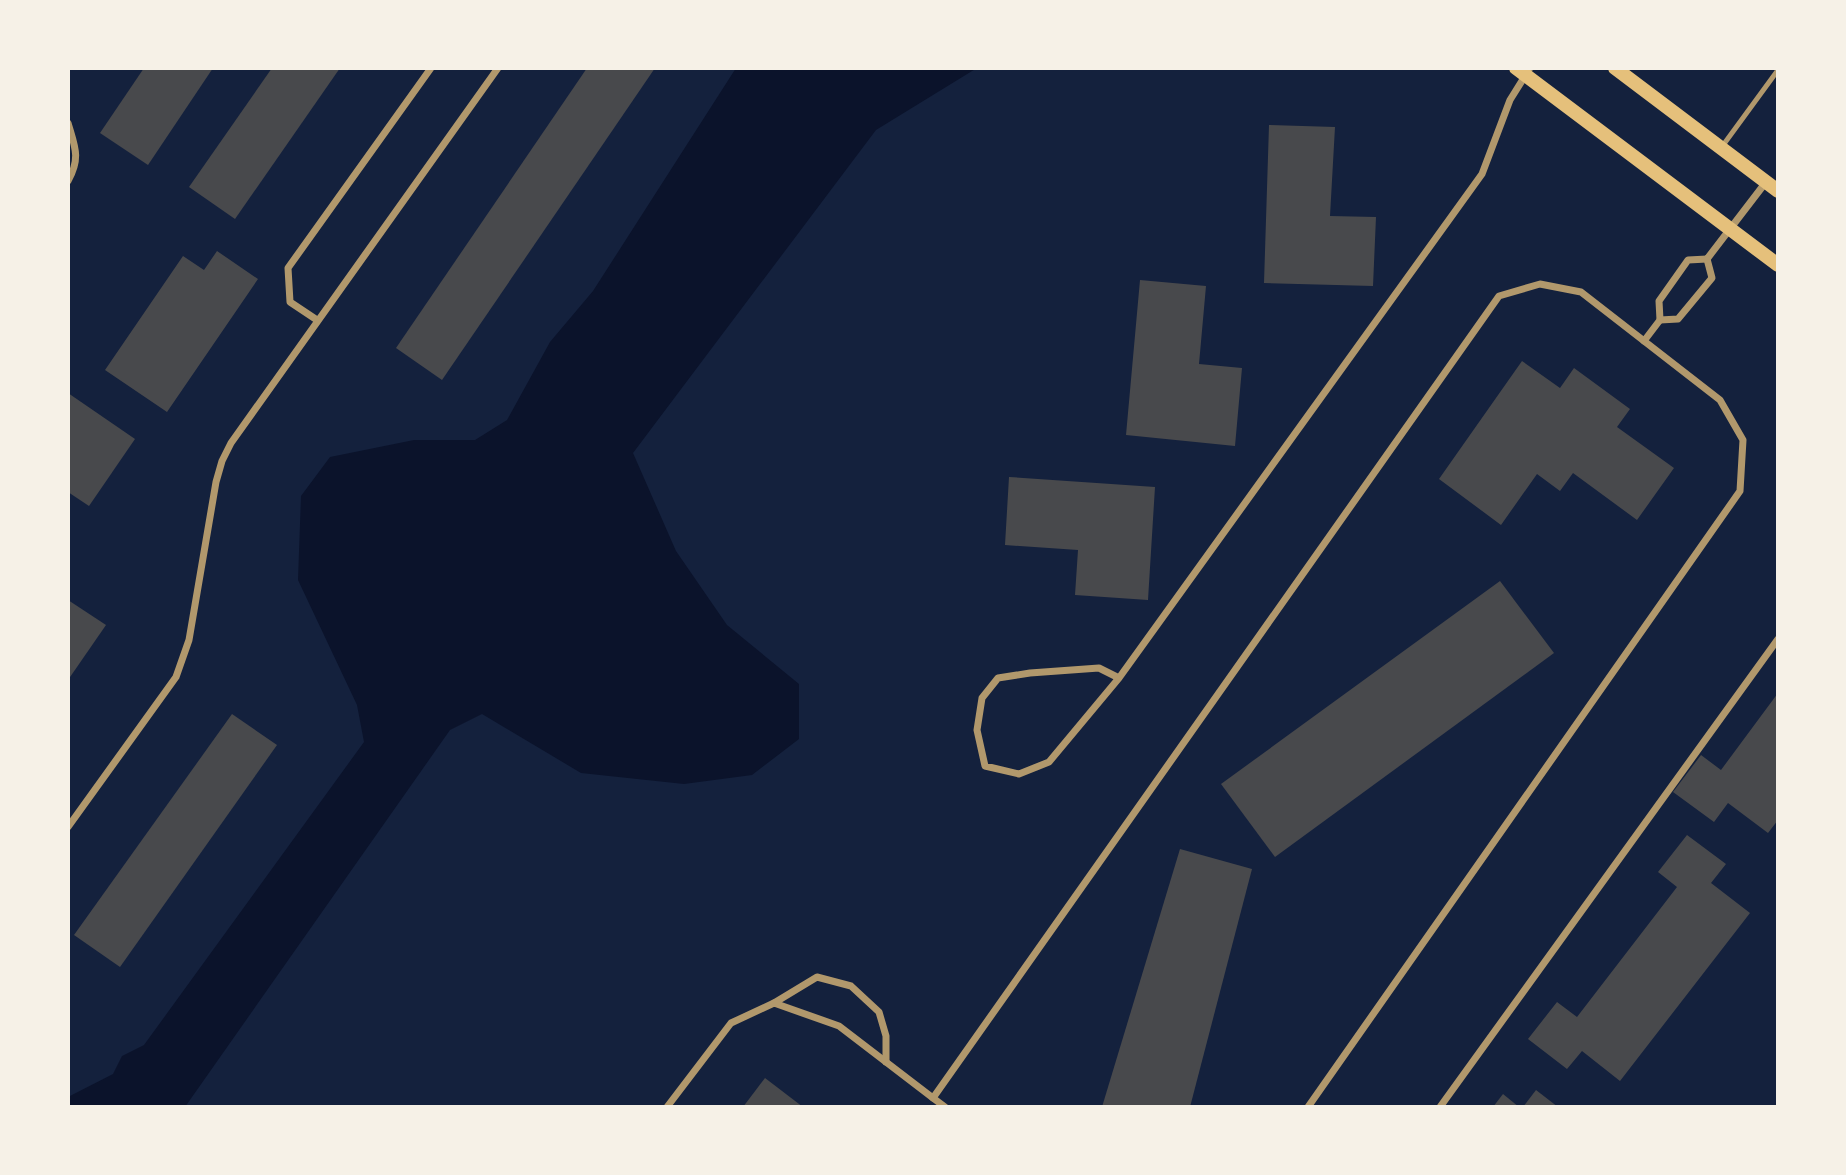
<svg xmlns="http://www.w3.org/2000/svg" width="1846" height="1175" font-family="Overpass,sans-serif">
<style>
.water{fill:#0b132b}
.building{fill:#48494c}
.lines{fill:none;stroke-linecap:round;stroke-linejoin:round}
.service{stroke:#b1986c;stroke-width:5}
.minor{stroke:#b1986c;stroke-width:7}
.secondary{stroke:#e5c07b;stroke-width:14}
</style>
<rect width="100%" height="100%" fill="#14213d"/>
<path class="water" d="M 736,68 L 977,68 L 876,130 L 633,453 L 676,551 L 727,625 L 799,684 L 799,739 L 752,775 L 684,784 L 581,773 L 482,714 L 450,730 L 185,1107 L 68,1107 L 68,1097 L 113,1074 L 122,1056 L 144,1045 L 364,742 L 357,705 L 298,580 L 301,496 L 330,457 L 414,440 L 475,440 L 507,420 L 550,342 L 593,291 Z"/>
<g class="building">
<path d="M 144,68 L 213,68 L 148,165 L 100,133 Z"/>
<path d="M 272,68 L 340,68 L 235,219 L 189,187 Z"/>
<path d="M 587,68 L 655,68 L 442,380 L 396,348 Z"/>
<path d="M 1269,125 L 1335,127 L 1330,216 L 1376,217 L 1373,286 L 1264,283 Z"/>
<path d="M 217,251 L 258,279 L 167,412 L 105,370 L 183,256 L 204,270 Z"/>
<path d="M 1140,280 L 1206,286 L 1199,364 L 1242,368 L 1235,446 L 1126,435 Z"/>
<path d="M 1522,361 L 1560,388 L 1574,368 L 1630,409 L 1617,427 L 1674,468 L 1637,520 L 1573,473 L 1560,491 L 1537,474 L 1501,525 L 1439,479 Z"/>
<path d="M 68,393 L 135,439 L 89,506 L 68,492 Z"/>
<path d="M 1009,477 L 1155,487 L 1148,600 L 1075,595 L 1078,550 L 1005,545 Z"/>
<path d="M 1500,581 L 1554,653 L 1275,857 L 1221,784 Z"/>
<path d="M 68,600 L 106,625 L 68,680 Z"/>
<path d="M 1778,693 L 1778,820 L 1768,833 L 1728,803 L 1714,822 L 1673,792 L 1701,755 L 1721,770 Z"/>
<path d="M 232,714 L 277,745 L 120,967 L 74,935 Z"/>
<path d="M 1687,835 L 1726,864 L 1711,883 L 1750,913 L 1620,1081 L 1582,1051 L 1567,1069 L 1528,1039 L 1557,1002 L 1577,1017 L 1677,887 L 1658,872 Z"/>
<path d="M 1180,849 L 1252,869 L 1190,1107 L 1102,1107 Z"/>
<path d="M 765,1078 L 803,1107 L 743,1107 Z"/>
<path d="M 1536,1090 L 1558,1107 L 1523,1107 Z"/>
<path d="M 1503,1094 L 1519,1107 L 1493,1107 Z"/>
</g>
<g class="lines">
<path class="service" d="M 1721,148 L 1778,70"/>
<g class="minor">
<path d="M 68,123 C 75,147 81,158 68,181"/>
<path d="M 1707,259 L 1766,182"/>
<path d="M 317,320 L 290,302 L 288,268 L 431,68"/>
<path d="M 1660,320 L 1678,319 L 1712,278 L 1707,259"/>
<path d="M 1644,341 L 1660,320 L 1659,301 L 1688,260 L 1707,259"/>
<path d="M 1119,678 L 1099,668 L 1030,673 L 998,678 L 982,698 L 977,730 L 985,766 L 1019,774 L 1049,762 L 1119,678 L 1482,174 L 1510,100 L 1530,68"/>
<path d="M 68,827 L 176,677 L 189,640 L 216,482 L 222,461 L 231,443 L 498,68"/>
<path d="M 774,1003 L 817,977 L 851,986 L 879,1012 L 886,1036 L 886,1062"/>
<path d="M 933,1098 L 945,1107"/>
<path d="M 667,1107 L 731,1023 L 774,1003 L 839,1026 L 933,1098 L 1499,296 L 1540,284 L 1581,292 L 1720,400 L 1743,440 L 1740,491 L 1308,1107"/>
<path d="M 1440,1107 L 1778,639"/>
</g>
<g class="secondary">
<path d="M 1516,68 L 1778,265"/>
<path d="M 1615,68 L 1778,191"/>
</g>
</g>
<rect width="1846" height="1175" fill="none" stroke="#f6f1e7" stroke-width="140"/>
</svg>
